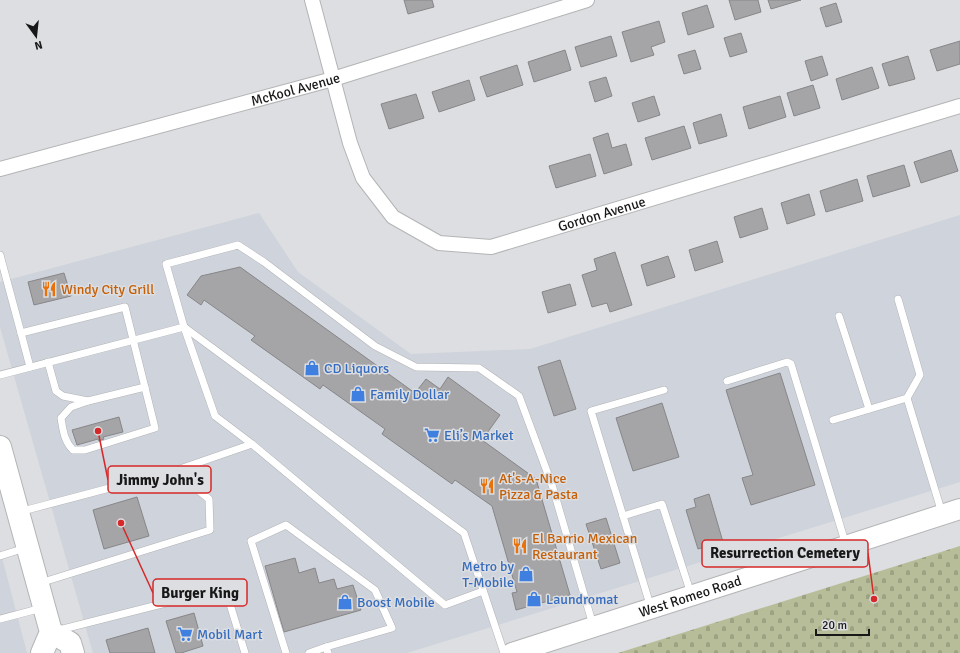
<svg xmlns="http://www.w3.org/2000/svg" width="960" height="653" font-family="Signika,sans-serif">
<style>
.built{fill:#ced3dc}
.cemetery{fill:url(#cemetery-stones)}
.building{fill:#a5a4a6;stroke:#878688}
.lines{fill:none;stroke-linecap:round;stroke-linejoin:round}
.service-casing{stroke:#b3b4b6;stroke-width:8}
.minor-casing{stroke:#b3b4b6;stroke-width:16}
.secondary-casing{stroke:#b3b4b6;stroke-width:22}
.primary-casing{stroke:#b3b4b6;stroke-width:24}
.service{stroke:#fff;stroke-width:7}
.minor{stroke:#fff;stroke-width:14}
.secondary{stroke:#fff;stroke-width:20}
.primary{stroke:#fff;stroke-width:22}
.labels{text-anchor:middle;stroke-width:3;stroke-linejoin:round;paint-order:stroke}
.street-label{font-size:14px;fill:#181819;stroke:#dddee1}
.food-label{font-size:14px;fill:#c56008;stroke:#dddee1;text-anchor:start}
.shop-label{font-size:14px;fill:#366cbe;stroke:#dddee1;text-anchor:start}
.leader{fill:none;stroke:#d62828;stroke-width:1.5}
.callout-dot{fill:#d62828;stroke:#dddee1;stroke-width:1.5}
.callout{fill:#dddee1;stroke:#d62828;stroke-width:1.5}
.callout-label{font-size:15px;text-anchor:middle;font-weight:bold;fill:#181819}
</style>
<defs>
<pattern id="cemetery-stones" width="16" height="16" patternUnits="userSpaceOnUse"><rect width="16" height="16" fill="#b6bd98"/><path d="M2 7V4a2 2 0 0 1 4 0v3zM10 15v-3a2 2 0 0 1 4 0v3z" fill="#9ca282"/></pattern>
</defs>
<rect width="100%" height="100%" fill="#dddee1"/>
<g class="built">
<path d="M 259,213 L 298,272 L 411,354 L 530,349 L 960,215 L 960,482 L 407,653 L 93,653 L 0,327 L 0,282 Z"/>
<path d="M 0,550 L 27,653 L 0,653 Z"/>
</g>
<path class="cemetery" d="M 960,546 L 960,653 L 618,653 Z"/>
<g class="building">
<path d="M 404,0 L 432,0 L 434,7 L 408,14 Z"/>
<path d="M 729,0 L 758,0 L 761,12 L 735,20 Z"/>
<path d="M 768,0 L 801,0 L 771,9 Z"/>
<path d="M 836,3 L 842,22 L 826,27 L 820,8 Z"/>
<path d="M 707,5 L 714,27 L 688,35 L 682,13 Z"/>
<path d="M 659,21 L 665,42 L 651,47 L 654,55 L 631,62 L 622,32 Z"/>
<path d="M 741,33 L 747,52 L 730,57 L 724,38 Z"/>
<path d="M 611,36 L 617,56 L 581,67 L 575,47 Z"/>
<path d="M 960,41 L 960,64 L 937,71 L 930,50 Z"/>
<path d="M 565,50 L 571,70 L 534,82 L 528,62 Z"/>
<path d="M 695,50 L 701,69 L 684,74 L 678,55 Z"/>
<path d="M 822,56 L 828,75 L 811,81 L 805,61 Z"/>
<path d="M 908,56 L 915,79 L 889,86 L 882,64 Z"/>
<path d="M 517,65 L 523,85 L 487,97 L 480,77 Z"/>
<path d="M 872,67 L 879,88 L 842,100 L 836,79 Z"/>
<path d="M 606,77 L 612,96 L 595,102 L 589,82 Z"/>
<path d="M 469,80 L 475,100 L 439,112 L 432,92 Z"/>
<path d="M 813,85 L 820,108 L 794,116 L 787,93 Z"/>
<path d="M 416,94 L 424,118 L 389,129 L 381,104 Z"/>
<path d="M 654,96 L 660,115 L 638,122 L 632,103 Z"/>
<path d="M 780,96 L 786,117 L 749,129 L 743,107 Z"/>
<path d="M 721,114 L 727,136 L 699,144 L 693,123 Z"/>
<path d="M 684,126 L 691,148 L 652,160 L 645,138 Z"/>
<path d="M 608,133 L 612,148 L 626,144 L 632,165 L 604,174 L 593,138 Z"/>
<path d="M 951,150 L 958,171 L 921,183 L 914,162 Z"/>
<path d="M 590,154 L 596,176 L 556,188 L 549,166 Z"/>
<path d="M 904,165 L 910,186 L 873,197 L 867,176 Z"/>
<path d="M 857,179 L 863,201 L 826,212 L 820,191 Z"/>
<path d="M 809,194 L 815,215 L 787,224 L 781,203 Z"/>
<path d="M 762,208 L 768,229 L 740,238 L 734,217 Z"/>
<path d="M 717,241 L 723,262 L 695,271 L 689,250 Z"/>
<path d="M 615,252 L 632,305 L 610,312 L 607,303 L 592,307 L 582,275 L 597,270 L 594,259 Z"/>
<path d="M 668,256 L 675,277 L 647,286 L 641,265 Z"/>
<path d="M 240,267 L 415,393 L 426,379 L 440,389 L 448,377 L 500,415 L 482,440 L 536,479 L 570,595 L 516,610 L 512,593 L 517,592 L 492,506 L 455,480 L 452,484 L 382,434 L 385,429 L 323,385 L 320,389 L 251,340 L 255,336 L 204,300 L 201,305 L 187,295 L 201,276 Z"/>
<path d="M 64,273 L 71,296 L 34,305 L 28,282 Z"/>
<path d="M 570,284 L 576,305 L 548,313 L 542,292 Z"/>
<path d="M 560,360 L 576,409 L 554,416 L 538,367 Z"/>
<path d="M 780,373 L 815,485 L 751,505 L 742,478 L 753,475 L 726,390 Z"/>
<path d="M 662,403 L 679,457 L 633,471 L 616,418 Z"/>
<path d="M 119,417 L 123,432 L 103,437 L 104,439 L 99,441 L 98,439 L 77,445 L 72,430 Z"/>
<path d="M 709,494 L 723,542 L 698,549 L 686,510 L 696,507 L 694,499 Z"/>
<path d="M 137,497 L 149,536 L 104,549 L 93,510 Z"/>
<path d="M 606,518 L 620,563 L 601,569 L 586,524 Z"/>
<path d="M 295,558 L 299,573 L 315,568 L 319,583 L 334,579 L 337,589 L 353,585 L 361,610 L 284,632 L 265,566 Z"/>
<path d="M 194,613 L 203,646 L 181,653 L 176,653 L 166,621 Z"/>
<path d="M 148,628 L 155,653 L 110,653 L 106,640 Z"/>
</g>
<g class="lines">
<g class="service-casing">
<g id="service">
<path d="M 0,255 L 21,333"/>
<path d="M 898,299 L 920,375 L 907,398 L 942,513"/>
<path d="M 839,316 L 869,409"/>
<path d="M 184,327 L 464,533 L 504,653"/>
<path d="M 184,327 L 215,416 L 252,444 L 445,605 L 483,591"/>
<path d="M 48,362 L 56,391 L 63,396 L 88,401 L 145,387"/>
<path d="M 30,367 L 21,333 L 125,307 L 155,428 L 85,450 L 73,450 C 64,441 63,430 61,418 L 71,407 L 88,401"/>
<path d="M 0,375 L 184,327 L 166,264 L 238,245 L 264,262 L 375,346 L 416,367 L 479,368 L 519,396 L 552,485 L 593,625"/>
<path d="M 727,381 L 787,362 L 791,364 L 846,545"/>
<path d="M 833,420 L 907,398"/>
<path d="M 174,471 L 252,444"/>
<path d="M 19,512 L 174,471 L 209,499 L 210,530 L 40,583"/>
<path d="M 623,516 L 591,411 L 664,390"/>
<path d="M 0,556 L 25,548"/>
<path d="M 651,608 L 623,516 L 662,504 L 691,594"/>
<path d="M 0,619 L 42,608"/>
<path d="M 59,630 L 225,588 L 245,653"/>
<path d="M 286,653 L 251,541 L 286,525 L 375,590 L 392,628 L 326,647 L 328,653"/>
<path d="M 309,653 L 326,647"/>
</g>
</g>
<g class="minor-casing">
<g id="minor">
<path id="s1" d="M 312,0 L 350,143 L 363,178 L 393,217 L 439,243 L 491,247 L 960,106"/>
<path id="s2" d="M 0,169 L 333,79 L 587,0"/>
</g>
</g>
<g class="secondary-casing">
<g id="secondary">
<path id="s3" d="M 512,653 C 661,606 811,557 960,509"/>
</g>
</g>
<g class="primary-casing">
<g id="primary">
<path d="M 0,447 L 51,632 L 42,653"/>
<path d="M 51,632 L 70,643 L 73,653"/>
</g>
</g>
<use href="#service" class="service"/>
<use href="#minor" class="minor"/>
<use href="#secondary" class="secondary"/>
<use href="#primary" class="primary"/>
</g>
<defs>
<g id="restaurant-bare" transform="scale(1.2)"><path d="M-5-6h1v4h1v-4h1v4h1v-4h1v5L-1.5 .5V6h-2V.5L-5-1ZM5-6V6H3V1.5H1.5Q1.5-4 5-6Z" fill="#e8710a" stroke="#dddee1" stroke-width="2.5" paint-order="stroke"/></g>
<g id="shop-bare" transform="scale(1.2)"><path d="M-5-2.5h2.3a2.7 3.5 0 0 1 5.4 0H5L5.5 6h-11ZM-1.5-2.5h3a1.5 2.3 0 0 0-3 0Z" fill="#3f7fe0" stroke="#dddee1" stroke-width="2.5" paint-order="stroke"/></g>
<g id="supermarket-bare" transform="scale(1.2)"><path d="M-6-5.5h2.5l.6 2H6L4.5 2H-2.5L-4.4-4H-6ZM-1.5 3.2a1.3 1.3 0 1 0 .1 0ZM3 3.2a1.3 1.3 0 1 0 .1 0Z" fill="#3f7fe0" stroke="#dddee1" stroke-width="2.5" paint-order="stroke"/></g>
</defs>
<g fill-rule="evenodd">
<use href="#restaurant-bare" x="49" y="289"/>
<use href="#shop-bare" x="312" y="368"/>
<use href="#shop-bare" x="358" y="394"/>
<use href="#supermarket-bare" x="432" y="435"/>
<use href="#restaurant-bare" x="487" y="486"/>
<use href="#restaurant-bare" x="520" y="546"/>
<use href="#shop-bare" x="526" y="574"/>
<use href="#shop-bare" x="534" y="599"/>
<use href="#shop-bare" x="345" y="602"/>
<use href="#supermarket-bare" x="185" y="634"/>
</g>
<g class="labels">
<g class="street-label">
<text dy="5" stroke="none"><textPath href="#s2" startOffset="306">McKool Avenue</textPath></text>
<text dy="5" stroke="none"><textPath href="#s1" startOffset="455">Gordon Avenue</textPath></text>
<text dy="5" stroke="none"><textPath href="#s3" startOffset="187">West Romeo Road</textPath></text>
</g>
<g class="food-label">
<text x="61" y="294">Windy City Grill</text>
<text x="499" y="483">At's-A-Nice<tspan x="499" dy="16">Pizza &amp; Pasta</tspan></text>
<text x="532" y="543">El Barrio Mexican<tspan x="532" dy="16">Restaurant</tspan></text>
</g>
<g class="shop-label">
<text x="324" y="373">CD Liquors</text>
<text x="370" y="399">Family Dollar</text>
<text x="444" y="440">Eli’s Market</text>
<text x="514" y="571" text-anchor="end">Metro by<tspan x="514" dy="16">T-Mobile</tspan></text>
<text x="546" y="604">Laundromat</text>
<text x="357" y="607">Boost Mobile</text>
<text x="197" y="639">Mobil Mart</text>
</g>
</g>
<path class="leader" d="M98 431L108 480M874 599L868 553M121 523L153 593"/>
<g class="callout-dot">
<circle cx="98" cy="431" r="4"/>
<circle cx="874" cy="599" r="4"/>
<circle cx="121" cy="523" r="4"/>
</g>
<g class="callout">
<rect x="108" y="466" width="103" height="27" rx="4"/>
<rect x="702" y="540" width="166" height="27" rx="4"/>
<rect x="153" y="579" width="94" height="27" rx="4"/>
</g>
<g class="callout-label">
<text x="160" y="485">Jimmy John's</text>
<text x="785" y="558">Resurrection Cemetery</text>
<text x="200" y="598">Burger King</text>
</g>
<g transform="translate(36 36) rotate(165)" stroke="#dddee1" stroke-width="3" paint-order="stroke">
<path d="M0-3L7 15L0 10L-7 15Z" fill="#181819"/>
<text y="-6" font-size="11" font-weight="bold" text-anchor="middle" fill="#181819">N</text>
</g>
<path d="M816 629v6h53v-6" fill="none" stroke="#181819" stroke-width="2"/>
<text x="822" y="629" font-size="12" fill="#181819" stroke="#dddee1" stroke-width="3" paint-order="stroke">20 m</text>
</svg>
